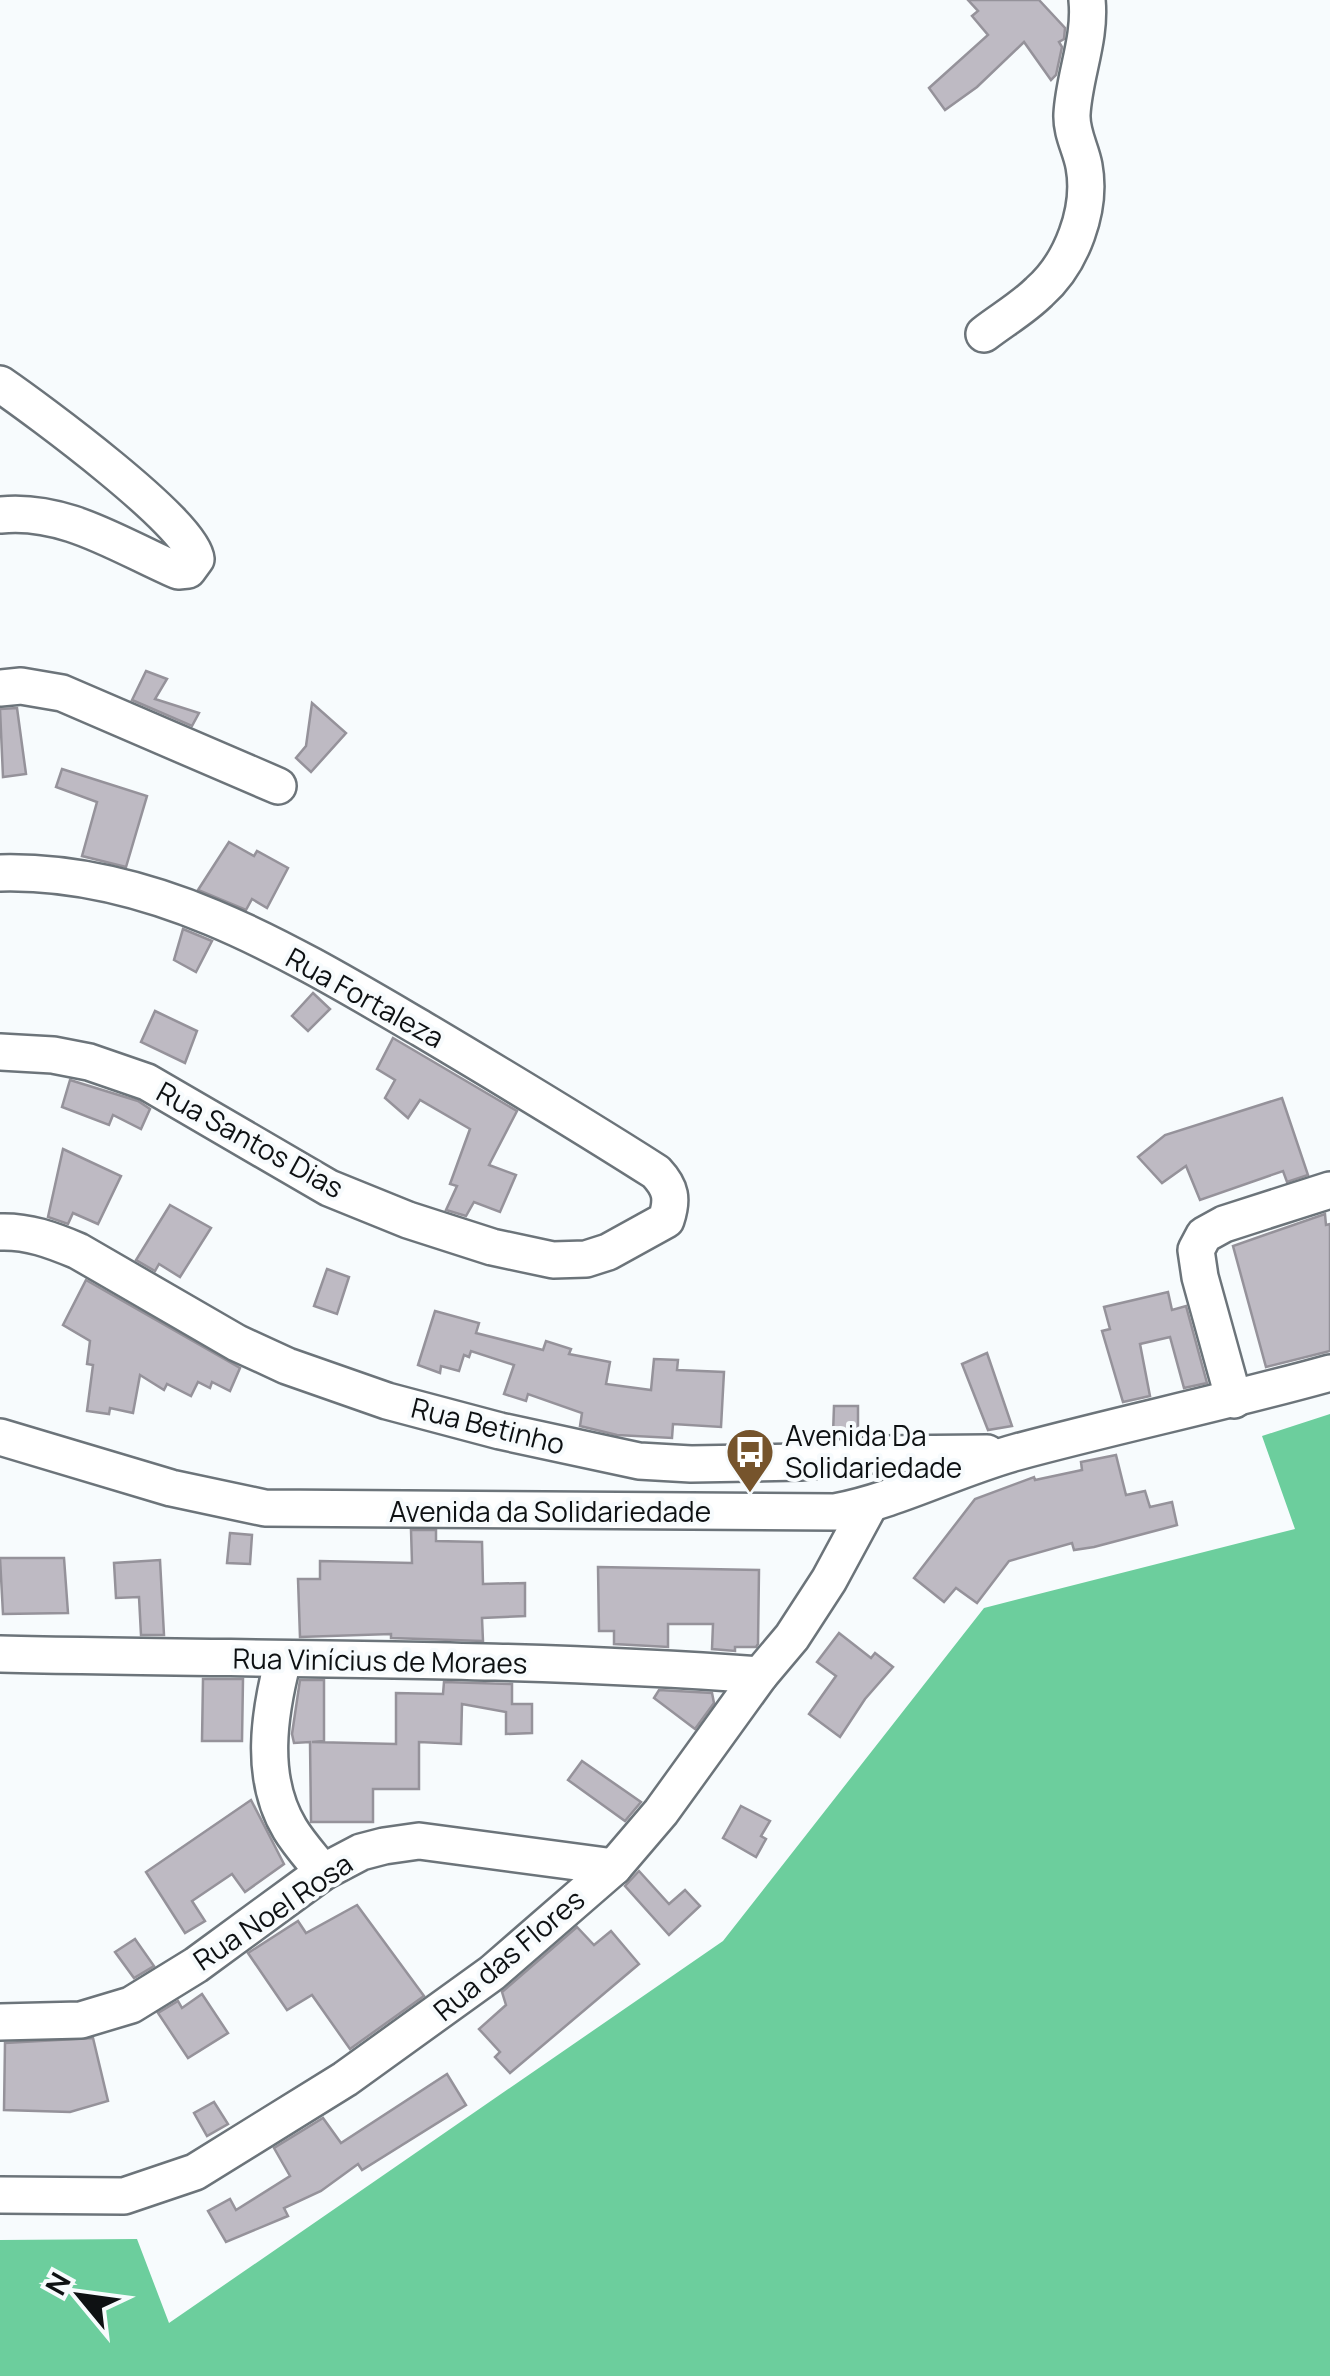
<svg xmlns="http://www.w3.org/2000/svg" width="1330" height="2376" font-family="Manrope,sans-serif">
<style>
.forest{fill:#6cce9d}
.building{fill:#bebac3;stroke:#95929a;stroke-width:2.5}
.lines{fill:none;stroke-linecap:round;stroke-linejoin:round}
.minor-casing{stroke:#6c747a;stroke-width:40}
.minor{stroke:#fff;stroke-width:35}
.labels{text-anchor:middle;stroke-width:8;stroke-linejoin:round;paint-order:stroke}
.street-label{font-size:28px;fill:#0e1113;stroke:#f7fbfd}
.poi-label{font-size:28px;fill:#0e1113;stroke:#f7fbfd;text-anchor:start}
</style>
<rect width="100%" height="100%" fill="#f7fbfd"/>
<path class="forest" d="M 1330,1414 L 1330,2376 L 0,2376 L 0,2240 L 137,2239 L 169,2323 L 723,1941 L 984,1608 L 1295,1529 L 1262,1436 Z"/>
<g class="building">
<path d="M 968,0 L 1039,0 L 1065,28 L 1064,39 L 1059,42 L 1062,47 L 1056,75 L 1051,80 L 1024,42 L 977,87 L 945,110 L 929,88 L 988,35 L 972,16 L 978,11 Z"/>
<path d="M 146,671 L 167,679 L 155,699 L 199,713 L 192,726 L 132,700 Z"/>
<path d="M 312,703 L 346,733 L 311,772 L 296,758 L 306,746 Z"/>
<path d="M 17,708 L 26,774 L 3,777 L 0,709 Z"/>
<path d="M 62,769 L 147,796 L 126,867 L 82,856 L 97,802 L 56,787 Z"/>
<path d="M 229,842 L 254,856 L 257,851 L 288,868 L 267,908 L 252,899 L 246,910 L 198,890 Z"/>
<path d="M 183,929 L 212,941 L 196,972 L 174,960 Z"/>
<path d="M 313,993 L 330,1009 L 308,1031 L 292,1016 Z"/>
<path d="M 155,1011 L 197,1031 L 185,1063 L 141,1042 Z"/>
<path d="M 393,1038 L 517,1111 L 489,1165 L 516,1175 L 500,1212 L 474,1202 L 466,1216 L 446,1210 L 457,1186 L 450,1184 L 470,1129 L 420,1100 L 408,1118 L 385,1098 L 395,1080 L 377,1069 Z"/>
<path d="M 70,1080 L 138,1101 L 150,1109 L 141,1129 L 113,1115 L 109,1125 L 62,1107 Z"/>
<path d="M 1282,1098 L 1308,1175 L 1287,1182 L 1283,1171 L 1200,1200 L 1186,1166 L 1162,1183 L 1138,1157 L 1165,1135 Z"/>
<path d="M 63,1149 L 121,1176 L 98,1224 L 73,1213 L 68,1224 L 48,1217 Z"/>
<path d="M 170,1205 L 211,1228 L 180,1277 L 159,1264 L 155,1271 L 136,1260 Z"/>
<path d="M 1325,1214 L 1326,1225 L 1330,1224 L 1330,1351 L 1266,1367 L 1233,1246 Z"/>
<path d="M 327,1269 L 349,1277 L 337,1314 L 314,1306 Z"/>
<path d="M 86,1280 L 240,1368 L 230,1391 L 212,1382 L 210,1388 L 198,1382 L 191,1396 L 167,1384 L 164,1390 L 140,1375 L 133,1413 L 110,1408 L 109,1414 L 87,1411 L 93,1365 L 87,1364 L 90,1341 L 63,1325 Z"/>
<path d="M 1168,1292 L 1172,1310 L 1186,1306 L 1207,1383 L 1184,1388 L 1170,1337 L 1140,1344 L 1150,1396 L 1123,1402 L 1102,1331 L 1110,1329 L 1104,1307 Z"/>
<path d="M 435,1311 L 479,1323 L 476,1333 L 543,1350 L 546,1341 L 571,1349 L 569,1354 L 610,1362 L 606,1384 L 651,1390 L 654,1359 L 678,1360 L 677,1370 L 724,1372 L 721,1427 L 673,1424 L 672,1438 L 617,1435 L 580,1426 L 582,1413 L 528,1394 L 526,1401 L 504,1394 L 514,1365 L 471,1351 L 469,1357 L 464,1355 L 459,1371 L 441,1366 L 440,1373 L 418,1365 Z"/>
<path d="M 987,1353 L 1012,1426 L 988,1430 L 962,1364 Z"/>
<path d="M 834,1406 L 858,1406 L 858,1434 L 833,1434 Z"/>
<path d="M 1116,1455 L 1126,1495 L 1145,1491 L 1150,1507 L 1172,1502 L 1177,1525 L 1094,1547 L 1074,1550 L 1072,1543 L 1009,1561 L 977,1603 L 956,1588 L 944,1602 L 914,1578 L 975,1499 L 1034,1477 L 1035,1480 L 1082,1470 L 1081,1462 Z"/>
<path d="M 411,1530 L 436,1530 L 436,1541 L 482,1542 L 483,1584 L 525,1583 L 525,1616 L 482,1618 L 483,1641 L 391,1638 L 391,1634 L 300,1637 L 298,1579 L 320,1579 L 320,1561 L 412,1563 Z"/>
<path d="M 230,1533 L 252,1535 L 250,1564 L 227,1563 Z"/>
<path d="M 0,1558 L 64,1558 L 68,1613 L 3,1614 Z"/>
<path d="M 160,1560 L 164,1635 L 141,1635 L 139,1597 L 116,1598 L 114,1563 Z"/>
<path d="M 598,1567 L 759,1570 L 758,1644 L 756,1647 L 735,1647 L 735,1651 L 712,1649 L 713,1624 L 668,1624 L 668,1647 L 614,1644 L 614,1631 L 599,1631 Z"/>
<path d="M 839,1633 L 871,1658 L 875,1653 L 893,1667 L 865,1699 L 840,1737 L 809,1714 L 836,1676 L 817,1662 Z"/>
<path d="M 203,1679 L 243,1679 L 242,1741 L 202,1741 Z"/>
<path d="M 300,1680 L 324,1680 L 324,1741 L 312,1742 L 396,1744 L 396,1693 L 443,1694 L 444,1682 L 512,1684 L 512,1704 L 532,1704 L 532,1733 L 506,1734 L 506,1712 L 462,1704 L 461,1744 L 419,1742 L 419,1789 L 373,1789 L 373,1822 L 311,1822 L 310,1742 L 294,1743 L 292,1734 Z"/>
<path d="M 659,1690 L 712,1693 L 714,1703 L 695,1729 L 654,1698 Z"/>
<path d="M 582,1761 L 641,1802 L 625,1821 L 568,1780 Z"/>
<path d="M 251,1800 L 284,1864 L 245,1892 L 232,1874 L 192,1901 L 205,1921 L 185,1933 L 146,1872 Z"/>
<path d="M 741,1806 L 770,1821 L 761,1836 L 766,1839 L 756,1857 L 723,1838 Z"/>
<path d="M 639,1871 L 669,1904 L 685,1890 L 700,1906 L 669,1935 L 625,1886 Z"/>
<path d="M 357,1905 L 424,1996 L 350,2049 L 312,1995 L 287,2010 L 248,1953 L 298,1921 L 306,1933 Z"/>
<path d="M 577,1927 L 594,1945 L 611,1931 L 639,1964 L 510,2073 L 495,2057 L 500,2052 L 479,2029 L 506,2005 L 502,1992 Z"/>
<path d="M 135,1939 L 154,1966 L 134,1978 L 115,1952 Z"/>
<path d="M 202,1994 L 228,2033 L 188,2058 L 158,2013 L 178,2001 L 182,2008 Z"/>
<path d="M 93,2038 L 108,2101 L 70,2112 L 4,2110 L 5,2043 Z"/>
<path d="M 447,2074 L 466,2105 L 362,2170 L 358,2164 L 321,2191 L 284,2208 L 288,2216 L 226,2242 L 208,2211 L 230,2199 L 236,2210 L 290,2176 L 274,2148 L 323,2118 L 341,2143 Z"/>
<path d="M 214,2102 L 228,2124 L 207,2136 L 194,2113 Z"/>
</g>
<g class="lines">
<g class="minor-casing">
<g id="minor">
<path d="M 984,334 C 1002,320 1023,308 1039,292 C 1072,263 1092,209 1084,166 C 1081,149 1071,133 1072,114 C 1074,76 1091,39 1087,0"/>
<path d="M 0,384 C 35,408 193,524 196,559 L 188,570 L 178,571 C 120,546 65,508 0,515"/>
<path d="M 0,688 L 21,686 L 62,693 L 278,786"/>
<path d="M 0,873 C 155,869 292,953 422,1029 C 501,1076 579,1123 656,1172 C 671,1188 673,1199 666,1220 L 608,1252 L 586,1259 L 553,1260 L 492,1247 L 408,1220 L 329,1188 L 147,1082 L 89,1062 L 53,1055 L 0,1052"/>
<path d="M 0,1232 C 28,1231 52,1240 78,1251 L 237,1343 L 287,1366 L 387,1401 L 500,1431 L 639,1461 L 691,1464 L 800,1462 L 881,1454 L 987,1453"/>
<path d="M 1234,1400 L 1200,1277 L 1196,1250 L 1204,1235 L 1224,1224 L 1330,1190"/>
<path d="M 0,1437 L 171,1488 L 265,1508 L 835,1512 C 898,1500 955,1469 1017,1452 C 1121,1424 1226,1402 1330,1373"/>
<path d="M 0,1654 C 253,1660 507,1656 760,1675"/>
<path d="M 283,1660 C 269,1714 259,1778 290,1829 C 299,1844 312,1858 323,1872"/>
<path d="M 0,2022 L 81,2020 L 131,2005 L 196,1965 L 323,1872 L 361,1852 L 384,1846 L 419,1841 L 614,1867"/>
<path d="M 0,2195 L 124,2196 L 195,2172 L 345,2079 L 492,1973 L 614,1867 L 661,1812 L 760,1675 L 792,1637 L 829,1580 L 869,1506"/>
</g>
</g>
<use href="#minor" class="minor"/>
</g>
<defs>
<g id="bus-pin" transform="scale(2.5)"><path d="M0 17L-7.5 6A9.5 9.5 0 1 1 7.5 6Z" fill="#76542c" stroke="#f7fbfd"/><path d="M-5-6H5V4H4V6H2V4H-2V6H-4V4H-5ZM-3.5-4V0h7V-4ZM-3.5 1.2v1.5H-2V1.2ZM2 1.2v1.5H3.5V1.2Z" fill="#fff"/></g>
</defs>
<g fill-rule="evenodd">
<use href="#bus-pin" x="750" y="1452"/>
</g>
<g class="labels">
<g class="street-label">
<text transform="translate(365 998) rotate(29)" y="10">Rua Fortaleza</text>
<text transform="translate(250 1140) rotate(29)" y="10">Rua Santos Dias</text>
<text transform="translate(488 1426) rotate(14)" y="10">Rua Betinho</text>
<text x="550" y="1522">Avenida da Solidariedade</text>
<text transform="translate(380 1661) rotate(1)" y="10">Rua Vinícius de Moraes</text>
<text transform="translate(273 1912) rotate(-34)" y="10">Rua Noel Rosa</text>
<text transform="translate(509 1955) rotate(-40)" y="10">Rua das Flores</text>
</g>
<g class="poi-label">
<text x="785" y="1446">Avenida Da<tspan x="785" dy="32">Solidariedade</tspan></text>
</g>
</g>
<g transform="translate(80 2296) rotate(299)" stroke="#f7fbfd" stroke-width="8" paint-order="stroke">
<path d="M0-8L18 38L0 25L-18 38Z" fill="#0e1113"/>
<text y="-15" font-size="28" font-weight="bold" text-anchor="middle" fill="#0e1113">N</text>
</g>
</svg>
